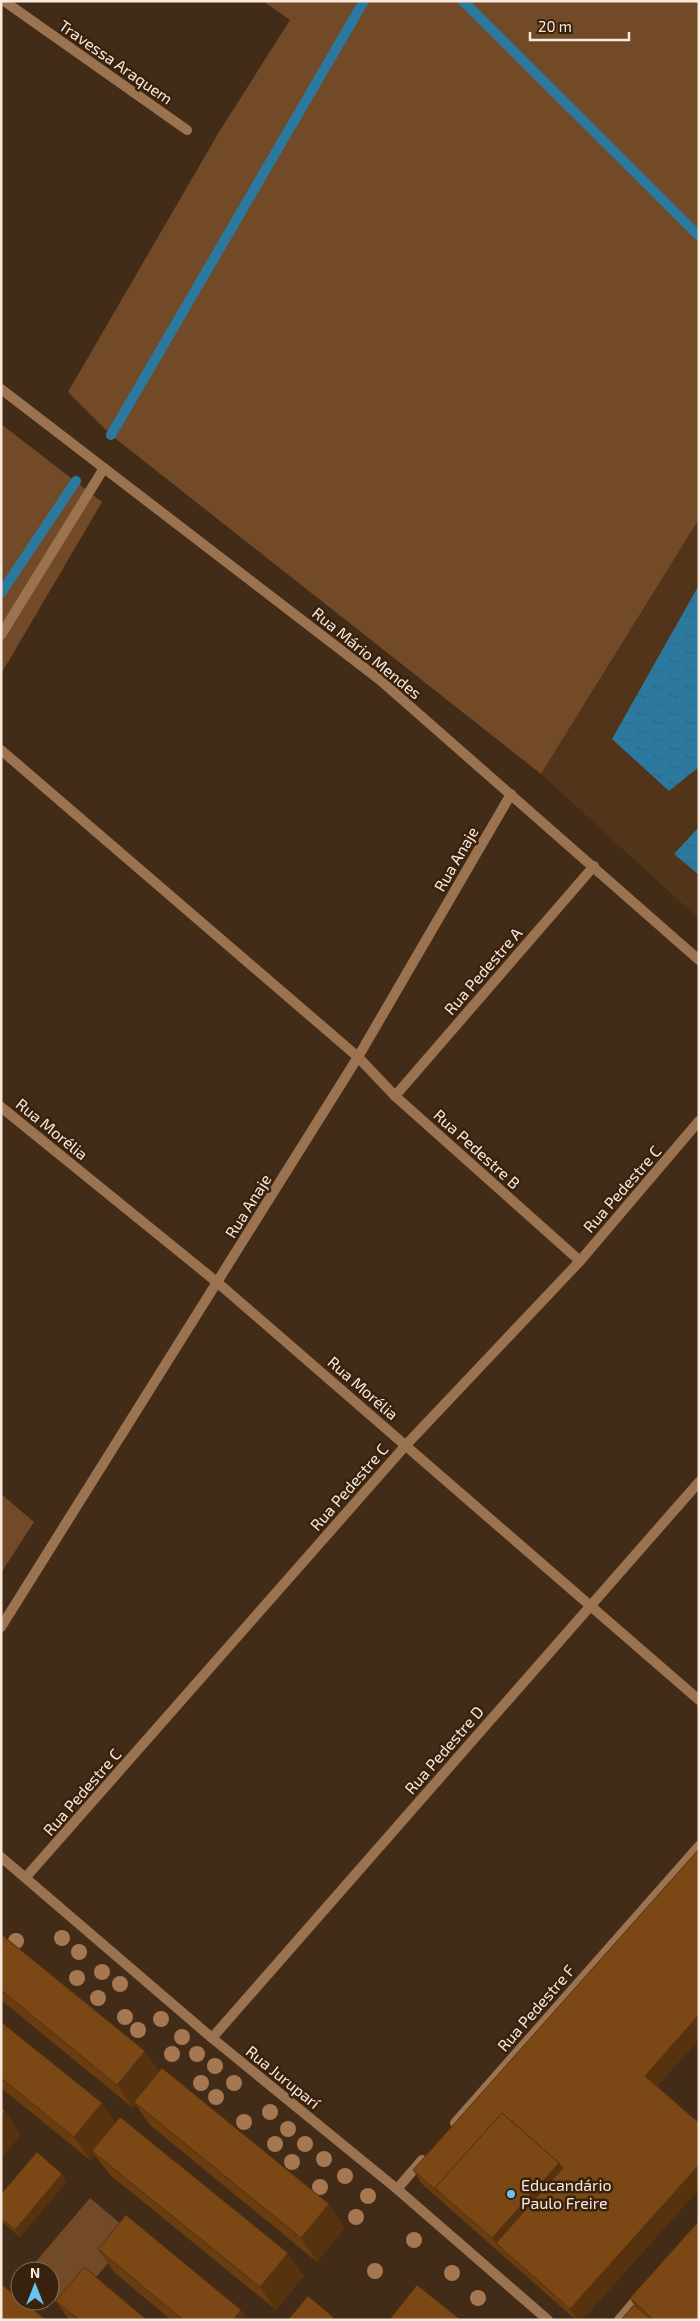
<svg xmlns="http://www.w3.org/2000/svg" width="700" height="2321" font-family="'Exo 2',sans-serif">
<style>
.built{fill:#51341a}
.grass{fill:#724a27}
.water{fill:url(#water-ripples)}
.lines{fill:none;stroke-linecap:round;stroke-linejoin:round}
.stream{stroke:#2c799f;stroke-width:10}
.minor{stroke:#9b7351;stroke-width:10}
.tree{fill:#a57852}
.wall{fill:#6a3d11}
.shaded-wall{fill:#56320e}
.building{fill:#7b4714;stroke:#56320e}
.poi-dot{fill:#6bc3f2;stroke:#39220d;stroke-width:2}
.labels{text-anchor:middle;stroke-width:5;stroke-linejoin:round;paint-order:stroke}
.street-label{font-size:16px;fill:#f9e9dd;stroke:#39220d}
.poi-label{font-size:16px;fill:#f9e9dd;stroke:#39220d;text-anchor:start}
</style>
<defs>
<pattern id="water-ripples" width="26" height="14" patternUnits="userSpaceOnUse" patternTransform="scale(1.25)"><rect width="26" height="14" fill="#2c799f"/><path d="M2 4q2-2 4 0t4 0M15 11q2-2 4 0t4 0" fill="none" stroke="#3a6275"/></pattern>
</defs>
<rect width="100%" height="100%" fill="#432c17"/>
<path class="built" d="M 699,519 L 699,919 L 541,774 Z"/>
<g class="grass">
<path d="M 263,1 L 699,1 L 699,519 L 541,774 L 111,435 L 68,392 L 219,132 L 290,20 Z"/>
<path d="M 1,424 L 102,502 L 1,674 Z"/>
<path d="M 1,1494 L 34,1522 L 1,1573 Z"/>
<path d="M 90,2198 L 133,2234 L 67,2311 L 50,2297 L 50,2271 L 28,2271 Z"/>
</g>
<g class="water">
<path d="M 699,585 L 699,767 L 669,791 L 612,739 Z"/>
<path d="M 699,827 L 699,875 L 674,854 Z"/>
</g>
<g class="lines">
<g class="stream">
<path d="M 463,1 L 699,236"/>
<path d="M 111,435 L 364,1"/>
<path d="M 1,593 L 76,481"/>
</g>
<g class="minor">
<path d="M 4,1 L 187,130"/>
<path d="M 1,389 L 380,680 L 699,960"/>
<path d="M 1,635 L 104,468"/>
<path d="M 1,750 L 358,1057 L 395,1096 L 580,1261"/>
<path d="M 395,1096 L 594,866"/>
<path d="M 1,1107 L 218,1283 L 699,1700"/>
<path d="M 1,1627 L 358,1057 L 511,794"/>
<path d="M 1,1857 L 212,2038 L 397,2189 L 548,2320"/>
<path d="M 26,1877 L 406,1445 L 580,1261 L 699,1121"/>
<path d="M 212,2038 L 699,1482"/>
<path d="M 455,2123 L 699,1846"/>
<path d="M 397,2189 L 422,2160"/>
<path d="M 619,2320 L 641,2294"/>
</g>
</g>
<g class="tree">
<circle cx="62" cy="1938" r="8"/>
<circle cx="16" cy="1941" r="8"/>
<circle cx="79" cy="1952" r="8"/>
<circle cx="102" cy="1972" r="8"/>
<circle cx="77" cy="1978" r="8"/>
<circle cx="120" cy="1984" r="8"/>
<circle cx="98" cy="1998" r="8"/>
<circle cx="125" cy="2017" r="8"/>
<circle cx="161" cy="2019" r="8"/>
<circle cx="138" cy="2030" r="8"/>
<circle cx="182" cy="2037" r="8"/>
<circle cx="172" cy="2054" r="8"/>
<circle cx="197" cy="2054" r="8"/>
<circle cx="215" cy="2066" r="8"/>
<circle cx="201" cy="2083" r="8"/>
<circle cx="234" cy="2083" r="8"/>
<circle cx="216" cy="2097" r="8"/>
<circle cx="270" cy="2112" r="8"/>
<circle cx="244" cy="2122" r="8"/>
<circle cx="288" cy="2129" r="8"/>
<circle cx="275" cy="2144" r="8"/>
<circle cx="305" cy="2144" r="8"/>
<circle cx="324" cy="2159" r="8"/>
<circle cx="292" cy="2162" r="8"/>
<circle cx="345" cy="2176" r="8"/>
<circle cx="320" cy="2187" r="8"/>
<circle cx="368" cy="2196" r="8"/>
<circle cx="356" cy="2217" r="8"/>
<circle cx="414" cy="2240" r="8"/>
<circle cx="375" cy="2271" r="8"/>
<circle cx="452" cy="2273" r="8"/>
<circle cx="478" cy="2298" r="8"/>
</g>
<g class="wall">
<path d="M 1,1934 L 159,2071 L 345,2228 L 317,2262 L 150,2125 L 136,2105 L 133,2108 L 1,2000 Z"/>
<path d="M 1,2022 L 102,2103 L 115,2123 L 304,2276 L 276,2310 L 109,2174 L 95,2155 L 90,2160 L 1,2088 Z"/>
<path d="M 657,2087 L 699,2189 L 582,2320 L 576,2320 L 422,2184 L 413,2170 Z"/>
<path d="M 67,2181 L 20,2237 L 1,2221 L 1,2194 Z"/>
<path d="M 98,2249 L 248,2320 L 171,2320 L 114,2272 Z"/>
<path d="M 630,2298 L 699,2320 L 621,2320 L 634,2305 Z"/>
<path d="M 56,2301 L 147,2320 L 69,2320 Z"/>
</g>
<g class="shaded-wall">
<path d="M 698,2016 L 699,2017 L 699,2040 L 654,2090 L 645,2076 Z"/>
<path d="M 145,2051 L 161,2074 L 134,2102 L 136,2105 L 133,2108 L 117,2085 Z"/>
<path d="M 102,2103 L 118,2126 L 92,2151 L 95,2155 L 90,2160 L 74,2137 Z"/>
<path d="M 5,2111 L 21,2135 L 1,2159 L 1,2116 Z"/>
<path d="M 559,2163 L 572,2182 L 496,2243 L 492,2238 Z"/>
<path d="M 699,2165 L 699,2189 L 582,2320 L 577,2320 L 570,2309 Z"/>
<path d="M 62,2174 L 67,2181 L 20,2237 L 15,2230 Z"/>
<path d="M 329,2204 L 345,2228 L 317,2262 L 301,2238 Z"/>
<path d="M 288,2253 L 304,2276 L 276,2310 L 260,2287 Z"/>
<path d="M 241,2310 L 248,2320 L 233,2320 Z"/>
</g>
<g class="building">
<path d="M 699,1849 L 699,2017 L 698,2016 L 645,2076 L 699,2123 L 699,2165 L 570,2309 L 496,2243 L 563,2168 L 559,2163 L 502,2113 L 435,2188 L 439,2193 L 413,2170 Z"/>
<path d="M 1,1934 L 145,2051 L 117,2085 L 1,1990 Z"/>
<path d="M 1,2022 L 102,2103 L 74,2137 L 1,2078 Z"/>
<path d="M 162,2068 L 329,2204 L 301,2238 L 134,2102 Z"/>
<path d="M 1,2108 L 5,2111 L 1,2116 Z"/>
<path d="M 502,2113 L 559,2163 L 492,2238 L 435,2188 Z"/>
<path d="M 120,2117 L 288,2253 L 260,2287 L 92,2151 Z"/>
<path d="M 37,2152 L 62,2174 L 15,2230 L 1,2218 L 1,2194 Z"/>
<path d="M 126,2215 L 241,2310 L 233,2320 L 183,2320 L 98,2249 Z"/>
<path d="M 699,2221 L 699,2320 L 654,2320 L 630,2298 Z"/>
<path d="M 84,2267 L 147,2320 L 79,2320 L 56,2301 Z"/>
<path d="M 1,2284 L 20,2299 L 20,2301 L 22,2301 L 46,2320 L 1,2320 Z"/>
<path d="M 417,2285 L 461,2320 L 391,2320 L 390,2319 Z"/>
<path d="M 308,2296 L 333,2317 L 331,2320 L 288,2320 Z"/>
<path d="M 634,2305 L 652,2320 L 621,2320 Z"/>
</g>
<circle class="poi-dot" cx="511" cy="2194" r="5"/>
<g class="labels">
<g class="street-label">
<text transform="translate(116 62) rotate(35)" y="6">Travessa Araquem</text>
<text transform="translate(367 653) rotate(39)" y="6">Rua Mário Mendes</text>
<text transform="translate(456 859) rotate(-60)" y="6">Rua Anaje</text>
<text transform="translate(483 971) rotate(-49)" y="6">Rua Pedestre A</text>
<text transform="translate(52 1129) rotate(39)" y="6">Rua Morélia</text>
<text transform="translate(477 1149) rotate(42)" y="6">Rua Pedestre B</text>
<text transform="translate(622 1189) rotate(-49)" y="6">Rua Pedestre C</text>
<text transform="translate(248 1206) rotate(-58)" y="6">Rua Anaje</text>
<text transform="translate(363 1388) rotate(41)" y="6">Rua Morélia</text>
<text transform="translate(349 1487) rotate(-49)" y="6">Rua Pedestre C</text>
<text transform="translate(444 1750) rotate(-49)" y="6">Rua Pedestre D</text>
<text transform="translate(82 1792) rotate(-49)" y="6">Rua Pedestre C</text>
<text transform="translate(536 2008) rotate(-49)" y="6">Rua Pedestre F</text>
<text transform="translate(283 2077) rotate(39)" y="6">Rua Juruparí</text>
</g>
<g class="poi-label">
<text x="521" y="2191">Educandário<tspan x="521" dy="18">Paulo Freire</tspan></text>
</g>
</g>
<rect width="700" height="2321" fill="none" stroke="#f9e9dd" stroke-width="5"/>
<g transform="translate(35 2286)"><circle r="24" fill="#39220d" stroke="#867260"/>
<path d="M0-4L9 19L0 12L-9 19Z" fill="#6bc3f2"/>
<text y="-8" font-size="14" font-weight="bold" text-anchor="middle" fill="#f9e9dd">N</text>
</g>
<path d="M530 32v8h99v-8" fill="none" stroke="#f9e9dd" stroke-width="2.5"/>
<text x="538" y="32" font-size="15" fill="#f9e9dd" stroke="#39220d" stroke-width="4" paint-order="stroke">20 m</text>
</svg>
